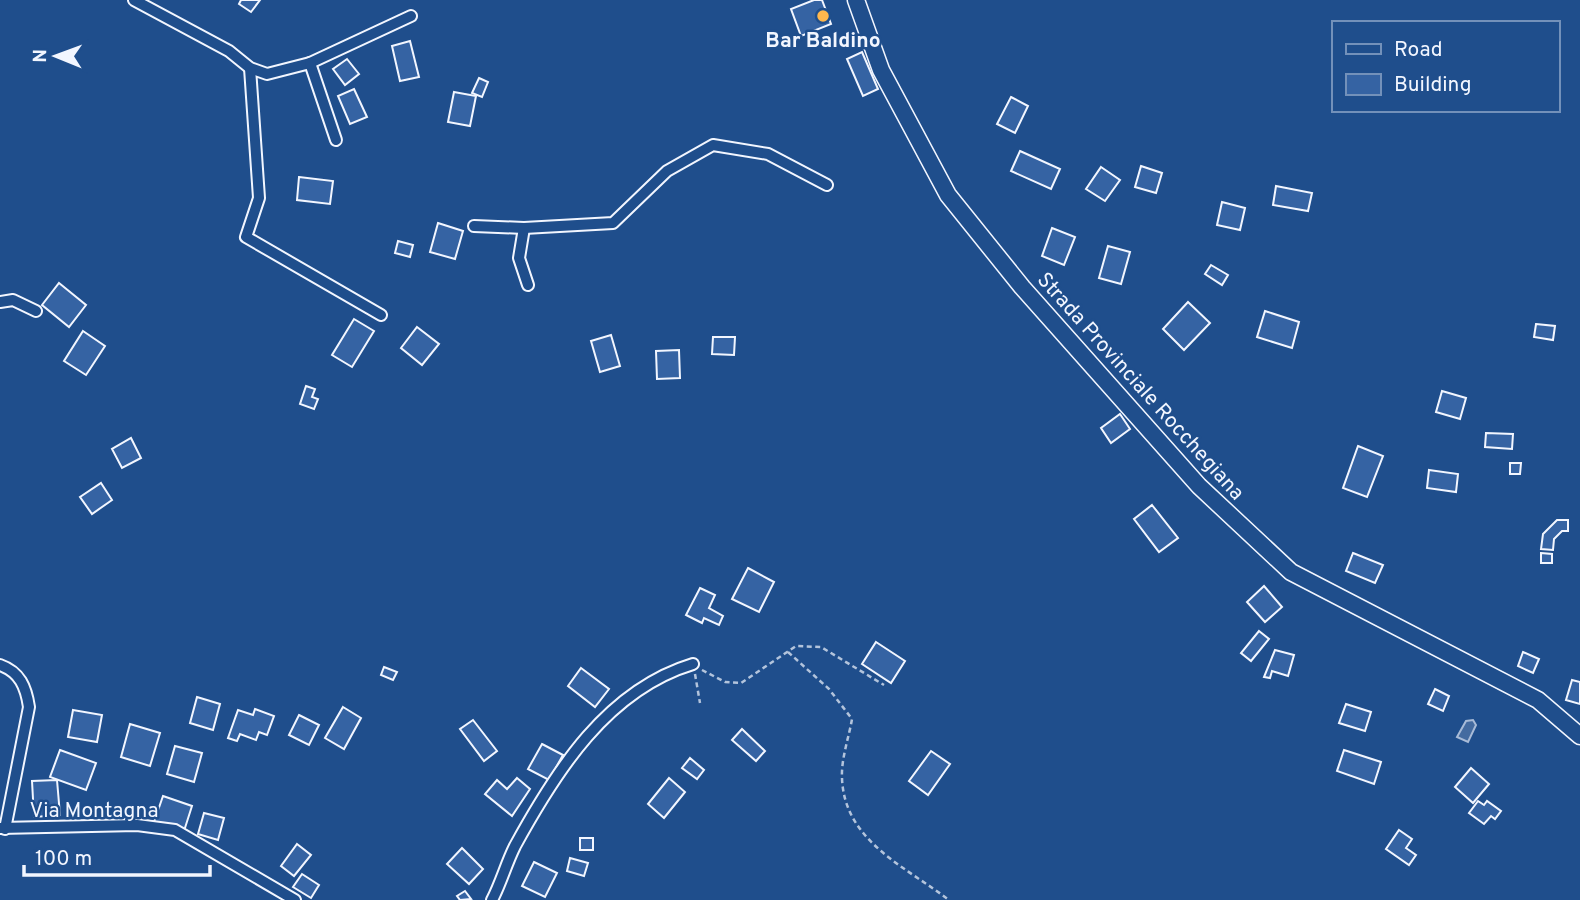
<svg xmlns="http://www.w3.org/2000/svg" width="1580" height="900" font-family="Overpass,sans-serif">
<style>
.water{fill:#446ba0;stroke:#a8bbd7;stroke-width:2}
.building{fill:#3563a3;stroke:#f2f6ff;stroke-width:2}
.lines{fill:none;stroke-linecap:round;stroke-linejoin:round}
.minor-casing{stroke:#f2f6ff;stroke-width:14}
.secondary-casing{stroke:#f2f6ff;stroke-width:19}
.path{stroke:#b3c4dc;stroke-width:2.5;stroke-dasharray:5 3.5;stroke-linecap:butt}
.minor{stroke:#1f4e8c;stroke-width:10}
.secondary{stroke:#1f4e8c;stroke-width:16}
.poi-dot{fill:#ffb74d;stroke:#1f4e8c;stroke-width:2.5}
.labels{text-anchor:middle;stroke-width:5;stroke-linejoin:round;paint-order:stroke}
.poi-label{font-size:21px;font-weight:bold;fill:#f2f6ff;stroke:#1f4e8c}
.street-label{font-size:21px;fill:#f2f6ff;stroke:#1f4e8c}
</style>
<rect width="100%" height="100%" fill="#1f4e8c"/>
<path class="water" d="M 1473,720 L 1476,725 L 1468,742 L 1457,737 L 1466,721 Z"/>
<g class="building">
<path d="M 241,0 L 260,0 L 251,12 L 239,4 Z"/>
<path d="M 814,0 L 822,0 L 831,24 L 801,36 L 791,9 Z"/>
<path d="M 410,41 L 419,77 L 400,81 L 392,46 Z"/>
<path d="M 862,52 L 878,89 L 863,96 L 847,59 Z"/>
<path d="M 347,59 L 359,74 L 345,85 L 333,69 Z"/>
<path d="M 479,78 L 488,82 L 482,97 L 472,93 Z"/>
<path d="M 354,89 L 367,117 L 350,124 L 338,96 Z"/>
<path d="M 454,92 L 476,96 L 470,126 L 448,122 Z"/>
<path d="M 1011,97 L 1028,106 L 1015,133 L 997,124 Z"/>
<path d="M 1020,151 L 1060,169 L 1051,189 L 1011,171 Z"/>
<path d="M 1141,166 L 1162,173 L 1156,193 L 1135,187 Z"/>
<path d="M 1101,167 L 1120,180 L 1105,201 L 1086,189 Z"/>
<path d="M 299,177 L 333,181 L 330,204 L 297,200 Z"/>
<path d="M 1276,186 L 1312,193 L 1308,211 L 1273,205 Z"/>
<path d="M 1222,202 L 1245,208 L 1240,230 L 1217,225 Z"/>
<path d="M 438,223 L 463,231 L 455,259 L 430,252 Z"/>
<path d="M 1052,228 L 1075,237 L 1064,265 L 1042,256 Z"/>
<path d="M 398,241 L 413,245 L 410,257 L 395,253 Z"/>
<path d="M 1108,246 L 1130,252 L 1121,284 L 1099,278 Z"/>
<path d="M 1211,265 L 1228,275 L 1222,285 L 1205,274 Z"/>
<path d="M 59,283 L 86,305 L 69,327 L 42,305 Z"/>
<path d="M 1188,302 L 1210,323 L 1184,350 L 1163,329 Z"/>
<path d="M 1265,311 L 1299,322 L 1292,348 L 1257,337 Z"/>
<path d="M 354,319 L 374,331 L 352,367 L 332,355 Z"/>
<path d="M 1536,324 L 1555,326 L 1553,340 L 1534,337 Z"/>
<path d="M 417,327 L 439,344 L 422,365 L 401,348 Z"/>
<path d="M 83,331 L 105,346 L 86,375 L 64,361 Z"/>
<path d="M 611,335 L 620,366 L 600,372 L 591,341 Z"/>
<path d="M 713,337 L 735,337 L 734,355 L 712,354 Z"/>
<path d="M 679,350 L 680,378 L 657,379 L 656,351 Z"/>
<path d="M 306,386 L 315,389 L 312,397 L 318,399 L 314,409 L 300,404 Z"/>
<path d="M 1442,391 L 1466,398 L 1460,419 L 1436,412 Z"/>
<path d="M 1120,414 L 1130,429 L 1111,443 L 1101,428 Z"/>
<path d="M 1486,433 L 1513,434 L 1512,449 L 1485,447 Z"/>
<path d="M 131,438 L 141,458 L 122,468 L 112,449 Z"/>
<path d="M 1358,446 L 1383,456 L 1367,497 L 1343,488 Z"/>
<path d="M 1510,463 L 1521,463 L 1520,474 L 1510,474 Z"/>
<path d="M 1429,470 L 1458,474 L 1456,492 L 1427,488 Z"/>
<path d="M 101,483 L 112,500 L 92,514 L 80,497 Z"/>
<path d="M 1152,505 L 1178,538 L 1159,552 L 1134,519 Z"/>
<path d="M 1557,520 L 1568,520 L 1568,531 L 1562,531 L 1554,539 L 1553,550 L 1541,549 L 1543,534 Z"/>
<path d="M 1353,553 L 1383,565 L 1375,583 L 1346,571 Z"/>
<path d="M 1541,553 L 1552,554 L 1552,563 L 1541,563 Z"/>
<path d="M 748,568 L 774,582 L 759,612 L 732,599 Z"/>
<path d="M 1264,586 L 1282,607 L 1265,622 L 1247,602 Z"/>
<path d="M 700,588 L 715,595 L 709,608 L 723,616 L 719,625 L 704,618 L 702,623 L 686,615 Z"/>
<path d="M 1259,631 L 1269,639 L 1251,661 L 1241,653 Z"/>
<path d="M 876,642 L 905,661 L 891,683 L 862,664 Z"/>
<path d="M 1275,650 L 1294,655 L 1288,676 L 1272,671 L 1270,678 L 1264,677 Z"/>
<path d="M 1523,652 L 1539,659 L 1533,673 L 1518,666 Z"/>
<path d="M 384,667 L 397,672 L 393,680 L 381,675 Z"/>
<path d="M 581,668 L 609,689 L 595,707 L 568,686 Z"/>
<path d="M 1572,680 L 1580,682 L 1580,704 L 1566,700 Z"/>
<path d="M 1435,689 L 1449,696 L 1443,711 L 1428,704 Z"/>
<path d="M 197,697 L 220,704 L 213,730 L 190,723 Z"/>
<path d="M 1346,704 L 1371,712 L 1365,731 L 1339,723 Z"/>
<path d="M 343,707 L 361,718 L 344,749 L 325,738 Z"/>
<path d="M 255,709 L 274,716 L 267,735 L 259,732 L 256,740 L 240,734 L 237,741 L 228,738 L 238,710 L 253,715 Z"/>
<path d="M 73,710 L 102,715 L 97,742 L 68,737 Z"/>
<path d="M 299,715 L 319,725 L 309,745 L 289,735 Z"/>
<path d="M 473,720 L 497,751 L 484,761 L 460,729 Z"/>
<path d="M 130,724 L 160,733 L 150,766 L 121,757 Z"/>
<path d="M 742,729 L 765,751 L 756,761 L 732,740 Z"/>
<path d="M 542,744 L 563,755 L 549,780 L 528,769 Z"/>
<path d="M 175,746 L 202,753 L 194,782 L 167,774 Z"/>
<path d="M 60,750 L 96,763 L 86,790 L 50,777 Z"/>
<path d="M 1344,750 L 1381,762 L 1374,784 L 1337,771 Z"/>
<path d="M 931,751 L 950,764 L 928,795 L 909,781 Z"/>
<path d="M 690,758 L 704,770 L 697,779 L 682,768 Z"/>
<path d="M 1471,768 L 1489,784 L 1473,803 L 1455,787 Z"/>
<path d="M 517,778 L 530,789 L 512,816 L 485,794 L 497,780 L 507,789 Z"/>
<path d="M 669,778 L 685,792 L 664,818 L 648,804 Z"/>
<path d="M 57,780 L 60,815 L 34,817 L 32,781 Z"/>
<path d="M 163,796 L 192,806 L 184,831 L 154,822 Z"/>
<path d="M 1478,801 L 1484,805 L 1487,801 L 1501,811 L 1495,819 L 1491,816 L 1484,824 L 1469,813 Z"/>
<path d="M 204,813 L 224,818 L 218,840 L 198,834 Z"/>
<path d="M 1399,830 L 1412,839 L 1406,848 L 1416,855 L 1409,865 L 1386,849 Z"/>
<rect x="580" y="838" width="13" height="12"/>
<path d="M 297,844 L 311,855 L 294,876 L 281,866 Z"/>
<path d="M 462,848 L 483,869 L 469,884 L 447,864 Z"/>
<path d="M 570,858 L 588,863 L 584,876 L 567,871 Z"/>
<path d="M 534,862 L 557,873 L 545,897 L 522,886 Z"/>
<path d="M 302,874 L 319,885 L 311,898 L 293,887 Z"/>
<path d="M 465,891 L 471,899 L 460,900 L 457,896 Z"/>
</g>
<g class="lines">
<g class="minor-casing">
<g id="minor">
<path d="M 134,0 L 229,51 L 250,68 L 267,74 L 310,63 L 411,16"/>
<path d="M 310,63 L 336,140"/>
<path d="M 250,68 L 259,198 L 246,237 L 381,315"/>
<path d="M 474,226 L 524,228 L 613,223 L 667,171 L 713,145 L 768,154 L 827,185"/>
<path d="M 524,228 L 519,258 L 528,285"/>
<path d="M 0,302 L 13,300 L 36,311"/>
<path d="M 0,665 C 20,672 26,687 29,707 L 5,829"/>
<path d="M 0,828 L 137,825 L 175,830 L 295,900"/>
<path d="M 492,900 C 501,883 506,864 515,846 C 556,771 607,690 693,664"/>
</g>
</g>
<g class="secondary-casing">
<path id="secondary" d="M 856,0 L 881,70 L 948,195 L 1022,287 L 1199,486 L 1291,572 L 1538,700 L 1580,736"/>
</g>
<g class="path">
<path d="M 788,652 L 829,689 L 852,719 C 849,737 841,759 842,778 C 844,841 906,867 949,900"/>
<path d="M 702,670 L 725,682 L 741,683 L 796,646 L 821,647 L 884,685"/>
<path d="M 695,674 L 700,703"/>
</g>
<use href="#minor" class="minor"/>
<use href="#secondary" class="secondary"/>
</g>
<circle class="poi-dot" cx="823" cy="16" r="7"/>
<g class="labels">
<g class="poi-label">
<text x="823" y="47">Bar Baldino</text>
</g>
<g class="street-label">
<text transform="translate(1141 386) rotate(48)" y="7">Strada Provinciale Rocchegiana</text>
<text x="94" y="817">Via Montagna</text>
</g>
</g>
<rect x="1332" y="21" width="228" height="91" fill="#1f4e8c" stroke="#7391ba" stroke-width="2"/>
<rect x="1346" y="44" width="35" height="10" fill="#1f4e8c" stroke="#7391ba" stroke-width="2"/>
<text x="1394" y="56" font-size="21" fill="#f2f6ff">Road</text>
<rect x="1346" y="74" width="35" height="21" fill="#3563a3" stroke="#7391ba" stroke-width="2"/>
<text x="1394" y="91" font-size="21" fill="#f2f6ff">Building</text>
<g transform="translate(56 56) rotate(271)" stroke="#1f4e8c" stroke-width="5" paint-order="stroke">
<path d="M0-5L12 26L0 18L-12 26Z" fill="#f2f6ff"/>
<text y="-10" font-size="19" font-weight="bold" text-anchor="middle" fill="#f2f6ff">N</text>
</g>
<path d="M24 865v10h186v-10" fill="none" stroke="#f2f6ff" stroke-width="3.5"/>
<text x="35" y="865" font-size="21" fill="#f2f6ff" stroke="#1f4e8c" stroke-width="5" paint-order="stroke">100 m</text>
</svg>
